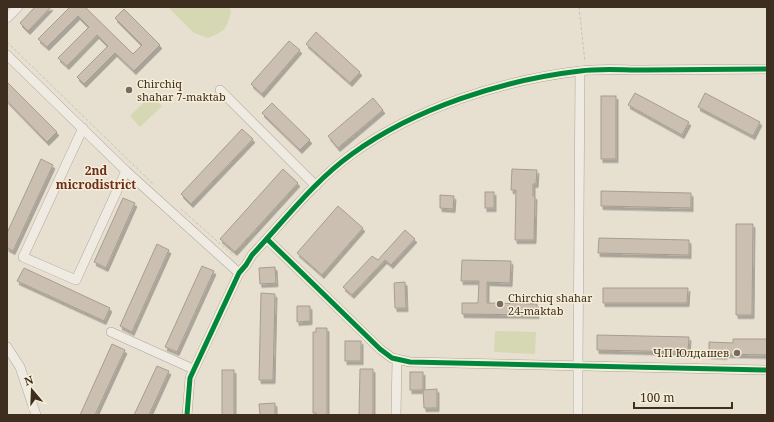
<svg xmlns="http://www.w3.org/2000/svg" width="774" height="422" font-family="'Noto Serif',serif">
<style>
.grass{fill:#d6d7b3}
.building{fill:#cbbfb2;stroke:#a89c90;filter:url(#shadow)}
.lines{fill:none;stroke-linecap:round;stroke-linejoin:round}
.minor-casing{stroke:#ada599;stroke-width:10}
.path{stroke:#c8c2b9;stroke-width:1;stroke-dasharray:3 2;stroke-linecap:butt}
.minor{stroke:#efebe3;stroke-width:9}
.cycleway-casing{stroke:#f7eed8;stroke-width:8}
.cycleway{stroke:#00873e;stroke-width:5}
.poi-dot{fill:#786c5e;stroke:#f7eed8;stroke-width:1.5}
.labels{text-anchor:middle;stroke-width:3;stroke-linejoin:round;paint-order:stroke}
.poi-label{font-size:11px;fill:#3d2e20;stroke:#f7eed8;text-anchor:start}
.neighbourhood-label{font-size:12px;font-weight:bold;fill:#6b2e1e;stroke:#f7eed8}
</style>
<defs>
<filter id="shadow"><feDropShadow dx="2" dy="3.5" stdDeviation="0" flood-color="#0004"/></filter>
</defs>
<rect width="100%" height="100%" fill="#e7e0d1"/>
<g class="grass">
<path d="M 168,7 L 229,7 L 231,11 C 227,29 225,31 208,38 L 194,33 Z"/>
<path d="M 151,95 L 162,106 L 140,127 L 130,116 Z"/>
<path d="M 495,331 L 536,332 L 535,354 L 494,352 Z"/>
</g>
<g class="building">
<path d="M 35,7 L 51,7 L 28,31 L 20,23 Z"/>
<path d="M 70,7 L 85,7 L 133,54 L 142,45 L 115,18 L 124,9 L 160,45 L 134,71 L 115,53 L 84,84 L 77,77 L 108,46 L 97,35 L 67,66 L 58,58 L 89,27 L 78,16 L 47,47 L 38,39 Z"/>
<path d="M 316,32 L 360,72 L 350,83 L 306,44 Z"/>
<path d="M 289,41 L 300,50 L 262,94 L 251,84 Z"/>
<path d="M 7,82 L 57,132 L 47,142 L 7,101 Z"/>
<path d="M 635,93 L 689,122 L 682,135 L 628,105 Z"/>
<path d="M 705,93 L 760,122 L 753,136 L 698,107 Z"/>
<rect x="601" y="96" width="15" height="63"/>
<path d="M 373,98 L 383,110 L 338,148 L 328,136 Z"/>
<path d="M 272,103 L 310,140 L 300,150 L 262,113 Z"/>
<path d="M 242,129 L 253,139 L 191,204 L 181,194 Z"/>
<path d="M 41,159 L 53,165 L 13,251 L 7,248 L 7,233 Z"/>
<path d="M 283,169 L 298,183 L 235,252 L 220,239 Z"/>
<path d="M 512,169 L 537,170 L 536,184 L 533,184 L 533,196 L 535,196 L 534,240 L 515,240 L 516,190 L 511,190 Z"/>
<path d="M 601,191 L 691,193 L 691,208 L 601,206 Z"/>
<rect x="485" y="192" width="9" height="16"/>
<path d="M 440,195 L 454,196 L 453,209 L 440,208 Z"/>
<path d="M 123,198 L 135,203 L 106,268 L 94,262 Z"/>
<path d="M 338,206 L 363,228 L 322,275 L 297,253 Z"/>
<path d="M 736,224 L 753,224 L 752,315 L 736,315 Z"/>
<path d="M 405,230 L 415,239 L 391,265 L 385,260 L 352,295 L 343,287 L 372,256 L 378,260 Z"/>
<path d="M 599,238 L 689,240 L 689,255 L 598,253 Z"/>
<path d="M 157,244 L 169,250 L 132,332 L 120,326 Z"/>
<path d="M 462,260 L 511,261 L 510,283 L 487,282 L 487,303 L 537,304 L 537,315 L 462,314 L 462,303 L 478,303 L 479,281 L 461,281 Z"/>
<path d="M 202,266 L 214,271 L 177,352 L 165,347 Z"/>
<path d="M 275,267 L 276,283 L 260,284 L 259,268 Z"/>
<path d="M 24,268 L 110,308 L 104,321 L 17,281 Z"/>
<path d="M 405,282 L 406,308 L 395,308 L 394,283 Z"/>
<path d="M 603,288 L 688,288 L 687,303 L 603,303 Z"/>
<path d="M 261,293 L 275,294 L 273,380 L 259,380 Z"/>
<path d="M 297,306 L 310,306 L 310,321 L 297,322 Z"/>
<path d="M 316,328 L 327,328 L 327,415 L 316,415 L 316,413 L 313,413 L 313,332 L 316,332 Z"/>
<path d="M 597,335 L 689,337 L 688,352 L 597,350 Z"/>
<path d="M 733,339 L 767,339 L 767,355 L 725,354 L 725,356 L 709,355 L 709,342 L 733,343 Z"/>
<rect x="345" y="341" width="16" height="20"/>
<path d="M 112,344 L 125,350 L 95,415 L 80,415 Z"/>
<path d="M 157,366 L 169,371 L 149,415 L 134,415 Z"/>
<path d="M 360,369 L 373,369 L 373,415 L 359,415 Z"/>
<rect x="222" y="370" width="12" height="45"/>
<rect x="410" y="372" width="13" height="18"/>
<path d="M 437,389 L 437,408 L 424,408 L 423,390 Z"/>
<path d="M 275,403 L 275,415 L 260,415 L 259,404 Z"/>
</g>
<g class="lines">
<g class="minor-casing">
<g id="minor">
<path d="M 7,18 L 18,7"/>
<path d="M 7,55 L 126,171 L 239,273"/>
<path d="M 220,90 L 316,186"/>
<path d="M 83,128 L 23,257 L 76,280 L 126,171"/>
<path d="M 267,239 L 380,349 L 392,358 L 410,362 L 767,370"/>
<path d="M 111,332 L 193,369"/>
<path d="M 7,347 L 20,367 L 36,415"/>
<path d="M 187,415 L 190,378 L 239,273 L 246,265 L 252,255 C 284,221 314,181 352,154 C 415,108 503,80 580,71 C 600,68 622,70 643,70 C 684,70 726,69 767,69"/>
<path d="M 396,415 L 397,359"/>
<path d="M 578,415 L 578,366 L 580,71"/>
</g>
</g>
<g class="path">
<path d="M 579,7 L 585,62"/>
<path d="M 7,42 L 153,184"/>
<path d="M 181,209 L 233,255 L 232,256"/>
</g>
<use href="#minor" class="minor"/>
<g class="cycleway-casing">
<g id="cycleway">
<path d="M 267,239 L 380,349 L 392,358 L 410,362 L 767,370"/>
<path d="M 187,415 L 190,378 L 239,273 L 246,265 L 252,255 C 284,221 314,181 352,154 C 415,108 503,80 580,71 C 600,68 622,70 643,70 C 684,70 726,69 767,69"/>
</g>
</g>
<use href="#cycleway" class="cycleway"/>
</g>
<g class="poi-dot">
<circle cx="129" cy="90" r="4"/>
<circle cx="500" cy="304" r="4"/>
<circle cx="737" cy="353" r="4"/>
</g>
<g class="labels">
<g class="poi-label">
<text x="137" y="88">Chirchiq<tspan x="137" dy="13">shahar 7-maktab</tspan></text>
<text x="508" y="302">Chirchiq shahar<tspan x="508" dy="13">24-maktab</tspan></text>
<text x="729" y="357" text-anchor="end">Ч.П Юлдашев</text>
</g>
<g class="neighbourhood-label">
<text x="96" y="175">2nd<tspan x="96" dy="14">microdistrict</tspan></text>
</g>
</g>
<rect width="774" height="422" fill="none" stroke="#3d2e20" stroke-width="16"/>
<g transform="translate(32 390) rotate(341)" stroke="#f7eed8" stroke-width="3" paint-order="stroke">
<path d="M0-3L7 15L0 10L-7 15Z" fill="#3d2e20"/>
<text y="-6" font-size="11" font-weight="bold" text-anchor="middle" fill="#3d2e20">N</text>
</g>
<path d="M634 402v6h98v-6" fill="none" stroke="#3d2e20" stroke-width="2"/>
<text x="640" y="402" font-size="12" fill="#3d2e20" stroke="#f7eed8" stroke-width="3" paint-order="stroke">100 m</text>
</svg>
